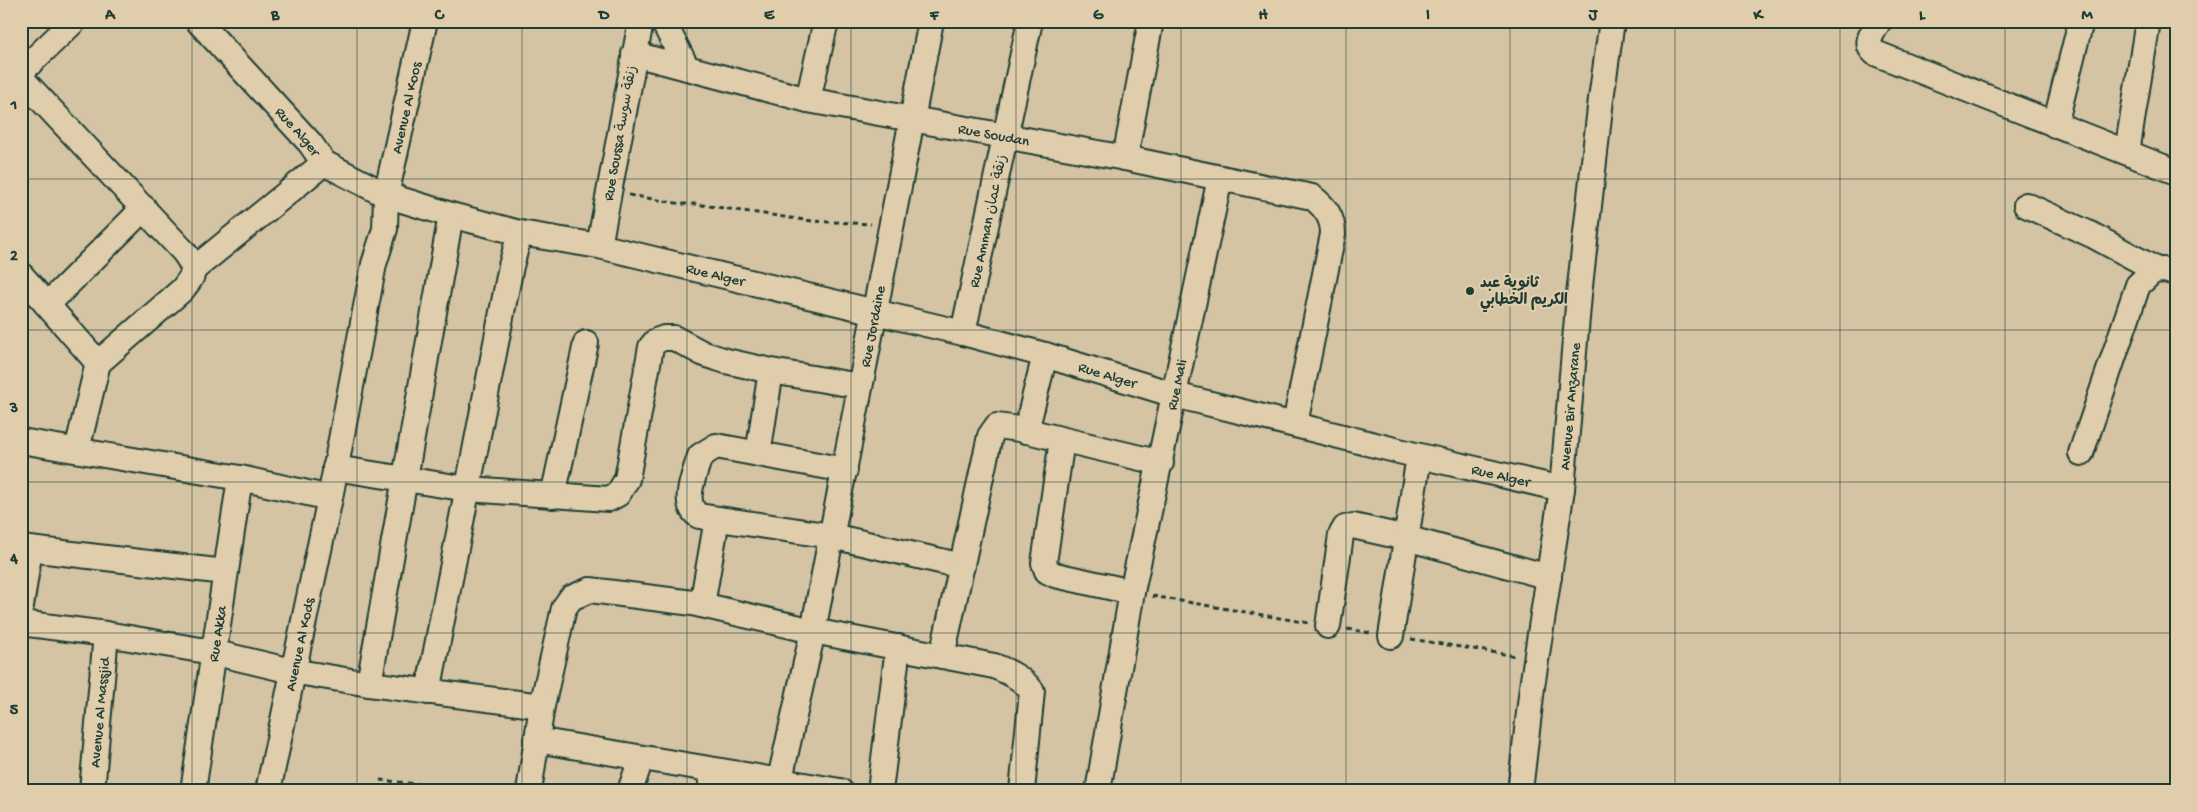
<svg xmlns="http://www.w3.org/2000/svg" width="2197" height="812" font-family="'Gochi Hand','Playpen Sans Arabic',sans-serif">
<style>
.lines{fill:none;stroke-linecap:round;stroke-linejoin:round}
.minor-casing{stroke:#1f3d34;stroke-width:28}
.path{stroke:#1f3d34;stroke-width:3;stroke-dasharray:5 4;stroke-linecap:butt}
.minor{stroke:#e0cdab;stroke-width:24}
.grid{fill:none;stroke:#1f3d34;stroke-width:1;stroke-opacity:0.55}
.poi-dot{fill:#1f3d34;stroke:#e0cdab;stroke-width:2}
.labels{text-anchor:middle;stroke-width:4.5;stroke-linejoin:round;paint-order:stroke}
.street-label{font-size:15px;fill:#1f3d34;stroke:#e0cdab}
.poi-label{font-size:15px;font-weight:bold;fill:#1f3d34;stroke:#e0cdab;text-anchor:start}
.neatline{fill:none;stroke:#1f3d34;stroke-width:2}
.grid-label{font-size:16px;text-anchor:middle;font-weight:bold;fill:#1f3d34}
</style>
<rect width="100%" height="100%" fill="#d4c4a4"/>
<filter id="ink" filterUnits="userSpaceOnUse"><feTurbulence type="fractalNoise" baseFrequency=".02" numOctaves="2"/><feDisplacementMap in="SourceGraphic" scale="10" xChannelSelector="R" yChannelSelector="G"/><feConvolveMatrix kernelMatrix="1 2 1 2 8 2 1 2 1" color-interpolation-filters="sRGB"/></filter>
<g filter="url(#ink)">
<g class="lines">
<g class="minor-casing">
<g id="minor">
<path id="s1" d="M 198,21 L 310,143 L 324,163 L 386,195 L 451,215 L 520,233 L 599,246 L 963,333 L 1045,355 L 1175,395 L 1411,454 L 1562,489"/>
<path d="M 663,21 L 687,68"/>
<path d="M 1879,21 C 1873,32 1863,43 1875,53 L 2176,172"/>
<path id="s2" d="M 634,54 L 808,100 L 1125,158 L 1312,197 C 1325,207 1333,217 1333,234 L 1295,424"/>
<path d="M 21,72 L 74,21"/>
<path d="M 21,78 L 184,252 C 197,270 195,274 182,290 L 98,363 L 77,450"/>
<path d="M 808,100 L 826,21"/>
<path d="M 2055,125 L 2081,21"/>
<path d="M 2127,152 L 2148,21"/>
<path d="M 1125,158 L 1151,21"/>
<path d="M 2026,205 L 2092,235 L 2157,270"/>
<path d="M 599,246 L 641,21"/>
<path d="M 194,269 L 324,163"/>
<path d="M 21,275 L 98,363"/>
<path d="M 48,304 L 144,208"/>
<path d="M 963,333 L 1030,21"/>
<path d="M 1026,431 L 1045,355"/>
<path d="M 1062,440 L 1044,563 L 1047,571 L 1055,575 L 1132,592"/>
<path d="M 21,441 L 240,478 L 330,498"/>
<path d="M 2081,453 L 2138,285 L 2153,271 L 2164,270 L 2176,273"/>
<path d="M 758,454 L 771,371"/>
<path d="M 335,468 L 468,489 L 609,499 L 618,494 L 627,479 L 651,347 L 656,341 L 664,338 L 674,338 L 704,354 L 726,361 L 771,371 L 860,386"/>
<path d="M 845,470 L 716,446 L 700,456 C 695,474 680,504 699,516 L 832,536 L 962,566"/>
<path d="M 553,496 L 586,343"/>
<path d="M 21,548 L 225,572"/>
<path d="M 702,605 L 717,519"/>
<path d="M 21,606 L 30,549"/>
<path d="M 21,623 L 106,634 L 212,652 L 292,671 L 369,684 L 542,706 L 564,608 L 571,598 L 590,590 L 693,603 L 813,631 L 994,666 C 1009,672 1022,678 1032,691 L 1022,791"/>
<path d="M 1328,626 L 1341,535 L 1345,528 L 1353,526 L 1406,538 L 1549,577"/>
<path d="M 1391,636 L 1419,456"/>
<path d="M 942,656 L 990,436 L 997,426 L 1019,429 L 1161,463"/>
<path d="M 369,684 L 451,215"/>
<path d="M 428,692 L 511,266 L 520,233"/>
<path d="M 536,740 L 840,791"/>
<path id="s3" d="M 780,779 L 813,631 L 931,21"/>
<path id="s4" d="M 92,791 L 106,634"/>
<path id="s5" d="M 193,791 L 240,478"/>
<path id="s6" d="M 268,791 L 330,498 L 374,264 L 385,229 L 386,195 L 425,21"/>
<path d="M 529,791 L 542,706"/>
<path d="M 630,791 L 641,759"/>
<path d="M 710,791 L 713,770"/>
<path d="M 880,791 L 898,647"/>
<path id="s7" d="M 1098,791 L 1132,592 L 1220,178"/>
<path id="s8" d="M 1520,791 L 1532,687 L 1562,489 L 1579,295 L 1601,99 L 1612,21"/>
</g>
</g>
<g class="path">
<path d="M 629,195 L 682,204 L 695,204 L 812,221 L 871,224"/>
<path d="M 1152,596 L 1309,623"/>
<path d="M 1347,629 L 1371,633"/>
<path d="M 1411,639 L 1516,656"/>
<path d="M 380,780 L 483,791"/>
</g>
<use href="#minor" class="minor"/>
</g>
</g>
<path class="grid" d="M 192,21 L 192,791M 357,21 L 357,791M 522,21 L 522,791M 687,21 L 687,791M 851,21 L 851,791M 1016,21 L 1016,791M 1181,21 L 1181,791M 1346,21 L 1346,791M 1510,21 L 1510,791M 1675,21 L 1675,791M 1840,21 L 1840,791M 2005,21 L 2005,791M 21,179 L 2176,179M 21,330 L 2176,330M 21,482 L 2176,482M 21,633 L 2176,633"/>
<circle class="poi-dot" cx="1470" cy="291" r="5"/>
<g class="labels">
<g class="street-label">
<text dy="5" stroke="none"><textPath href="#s6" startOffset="698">Avenue Al Koos</textPath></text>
<text dy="5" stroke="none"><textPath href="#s1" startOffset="149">Rue Alger</textPath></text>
<text transform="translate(619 133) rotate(-80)" y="5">Rue Soussa زنقة سوسة</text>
<text dy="5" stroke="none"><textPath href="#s2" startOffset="369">Rue Soudan</textPath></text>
<text transform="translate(987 221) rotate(-78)" y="5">Rue Amman زنقة عمان</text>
<text dy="5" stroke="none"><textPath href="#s1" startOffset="599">Rue Alger</textPath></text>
<text dy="5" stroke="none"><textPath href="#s3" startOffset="462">Rue Jordaine</textPath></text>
<text dy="5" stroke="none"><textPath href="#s1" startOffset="1004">Rue Alger</textPath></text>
<text dy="5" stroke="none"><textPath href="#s7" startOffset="414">Rue Mali</textPath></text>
<text dy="5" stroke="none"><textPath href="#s8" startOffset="388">Avenue Bir Anzarane</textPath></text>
<text dy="5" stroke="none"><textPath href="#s1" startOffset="1410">Rue Alger</textPath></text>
<text dy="5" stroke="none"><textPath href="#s5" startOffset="159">Rue Akka</textPath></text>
<text dy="5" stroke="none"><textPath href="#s6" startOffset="150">Avenue Al Kods</textPath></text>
<text dy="5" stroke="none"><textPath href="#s4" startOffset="79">Avenue Al Massjid</textPath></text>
</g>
<g class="poi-label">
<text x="1480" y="287">ثانوية عبد<tspan x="1480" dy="17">الكريم الخطابي</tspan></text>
</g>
</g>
<rect width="2197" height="812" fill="none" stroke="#e0cdab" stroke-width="55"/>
<rect x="28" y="28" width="2142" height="756" class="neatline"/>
<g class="grid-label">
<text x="110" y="19">A</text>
<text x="275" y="19">B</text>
<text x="439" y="19">C</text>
<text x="604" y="19">D</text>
<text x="769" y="19">E</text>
<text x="934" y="19">F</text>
<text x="1098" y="19">G</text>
<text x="1263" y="19">H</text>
<text x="1428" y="19">I</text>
<text x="1593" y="19">J</text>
<text x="1758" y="19">K</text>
<text x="1922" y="19">L</text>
<text x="2087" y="19">M</text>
<text x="14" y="109">1</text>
<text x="14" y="260">2</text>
<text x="14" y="412">3</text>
<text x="14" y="563">4</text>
<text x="14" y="714">5</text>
</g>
</svg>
